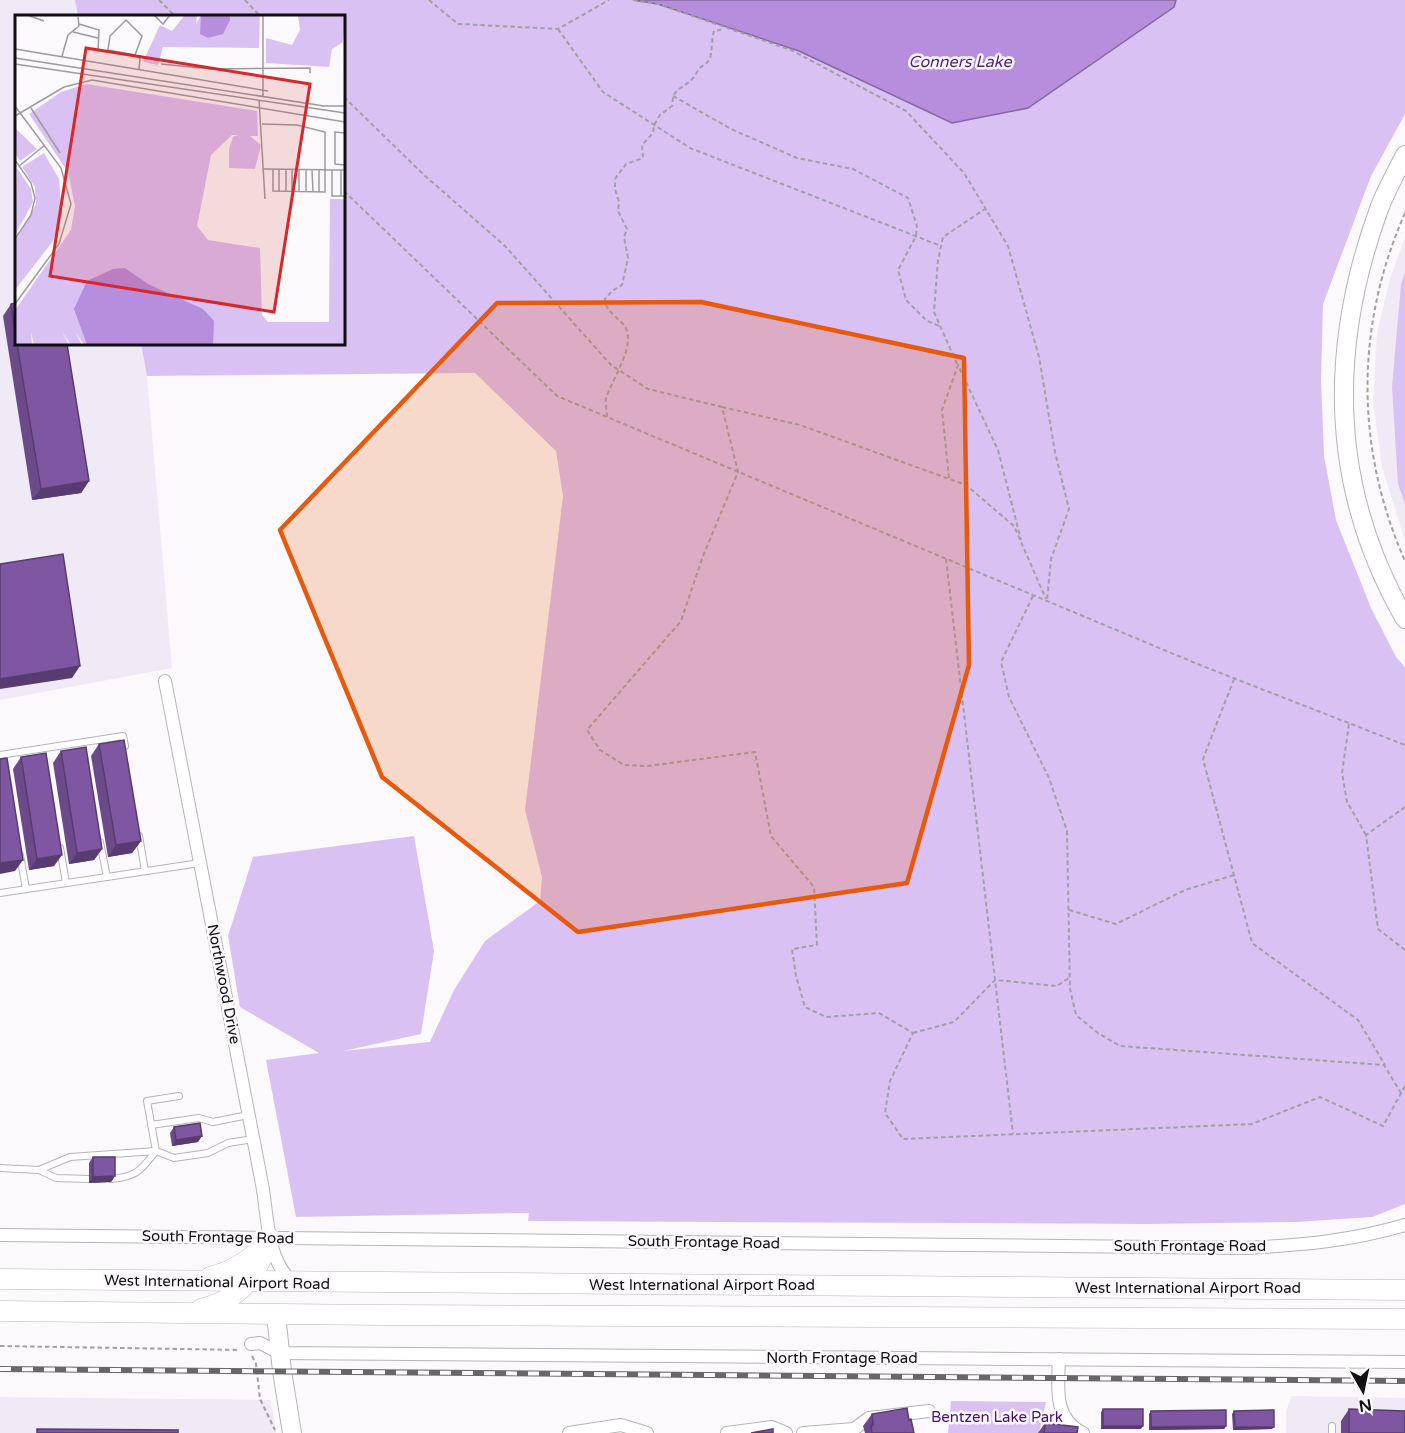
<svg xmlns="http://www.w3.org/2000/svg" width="1405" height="1433" font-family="'Varela Round',sans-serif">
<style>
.built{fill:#efeaf5}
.green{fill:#dac1f4}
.water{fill:#b78ede;stroke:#8568a0;stroke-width:1.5}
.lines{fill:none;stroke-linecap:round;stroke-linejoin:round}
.lane-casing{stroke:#b6b4b8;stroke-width:8}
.street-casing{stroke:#b6b4b8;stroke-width:14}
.secondary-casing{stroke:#b6b4b8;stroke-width:20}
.primary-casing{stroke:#b6b4b8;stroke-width:21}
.path{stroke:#a1a0a2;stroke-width:2;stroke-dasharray:4.5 3;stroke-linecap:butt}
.lane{stroke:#fff;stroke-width:6}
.street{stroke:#fff;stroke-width:12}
.secondary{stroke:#fff;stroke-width:18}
.primary{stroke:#fff;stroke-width:20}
.rail-casing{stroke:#676668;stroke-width:6}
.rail{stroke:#fbf9fc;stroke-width:4;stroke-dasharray:11;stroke-linecap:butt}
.wall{fill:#6c4a8a}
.shaded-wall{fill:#583c71}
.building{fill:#7e56a1;stroke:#583c71;stroke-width:1.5}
.marked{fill:#e8590c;fill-opacity:0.2;stroke:#e8590c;stroke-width:4.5;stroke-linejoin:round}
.labels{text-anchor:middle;stroke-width:5;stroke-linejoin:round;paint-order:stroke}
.street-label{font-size:15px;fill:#0f0e10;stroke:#fbf9fc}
.park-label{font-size:15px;fill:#4b0f70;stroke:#fbf9fc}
.water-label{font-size:16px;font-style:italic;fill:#551d7c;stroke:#fbf9fc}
.inset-road{fill:none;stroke:#9d9b9e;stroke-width:1.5}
.view{fill:#d62828;fill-opacity:0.15;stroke:#d62828;stroke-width:3}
.inset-edge{fill:none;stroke:#0f0e10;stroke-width:3}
</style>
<rect width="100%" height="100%" fill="#fbf9fc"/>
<g class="built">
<path d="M 0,0 L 75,0 L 78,16 L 16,16 L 16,344 L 141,344 L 147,376 L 172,668 L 0,700 Z"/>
<path d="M 1405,237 L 1405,541 L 1382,467 L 1373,401 L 1377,334 L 1389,282 Z"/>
<path d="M 1292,1396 L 1405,1398 L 1405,1433 L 1286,1433 L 1286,1411 Z"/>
<path d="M 0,1397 L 271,1400 L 276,1433 L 0,1433 Z"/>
</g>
<g class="green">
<path d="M 75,0 L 1405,0 L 1405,114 L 1371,176 L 1323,304 L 1321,379 L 1324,456 L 1336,520 L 1371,608 L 1396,657 L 1405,667 L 1405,1204 L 1372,1217 L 1296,1222 L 1148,1224 L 528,1221 L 529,1213 L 296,1217 L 266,1060 L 319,1053 L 240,1007 L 228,936 L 253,857 L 414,836 L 434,951 L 421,1034 L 343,1051 L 430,1042 L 454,990 L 485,941 L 540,901 L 542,877 L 525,810 L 563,496 L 556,451 L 475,373 L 147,376 L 141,344 L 344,344 L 344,16 L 78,16 Z"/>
<path d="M 1405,273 L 1405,504 L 1398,484 L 1392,387 L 1401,284 Z"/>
<path d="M 951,1401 L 1046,1402 L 1039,1433 L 948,1433 Z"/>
</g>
<path class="water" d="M 633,0 L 1176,0 L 1174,7 L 1028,108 L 952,123 L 799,51 L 658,4 Z"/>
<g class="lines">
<g class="lane-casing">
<g id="lane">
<path d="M 0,755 L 123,736 L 125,746"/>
<path d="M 139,836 L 145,871"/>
<path d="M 100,842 L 107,877"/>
<path d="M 60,848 L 66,883"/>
<path d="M 20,855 L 26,889"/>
<path d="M 0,893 L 200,863"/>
<path d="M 151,1125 L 199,1118 L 213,1122 L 248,1115"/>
<path d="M 156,1151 L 147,1101 L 179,1096"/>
<path d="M 0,1168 L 39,1170 L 70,1157 L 156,1151 L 174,1158 L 208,1153 L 228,1143 L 253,1139"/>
<path d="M 39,1170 L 56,1178 L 89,1179"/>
<path d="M 111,1179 C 137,1177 141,1170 156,1151"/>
<path d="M 1332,1426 L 1332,1433"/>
</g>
</g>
<g class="street-casing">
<g id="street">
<path d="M 165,681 L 262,1184 C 268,1216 266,1258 292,1282"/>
<path d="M 0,1235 L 1246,1248 C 1302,1245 1351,1241 1405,1225"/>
<path d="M 251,1344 L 260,1343 L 280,1353 L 1405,1362"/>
<path d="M 1059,1359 C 1058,1387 1053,1419 1083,1433"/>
<path d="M 569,1433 L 621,1425 L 647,1433"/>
<path d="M 727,1433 L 772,1427 L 786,1433"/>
<path d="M 803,1433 L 854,1429 L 869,1418 L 929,1411"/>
</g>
</g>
<g class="secondary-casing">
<g id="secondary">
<path d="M 1405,155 C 1396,173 1386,190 1379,209 C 1328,349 1329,487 1405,619"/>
<path d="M 276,1314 L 282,1371 L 292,1433"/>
</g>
</g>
<g class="primary-casing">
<g id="primary">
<path d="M 210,1277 C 233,1271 251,1260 266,1243"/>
<path d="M 0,1279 L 1405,1290"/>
<path d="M 201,1309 C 243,1299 256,1275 270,1238"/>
<path d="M 0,1311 L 384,1315 L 1405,1319"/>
</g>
</g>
<g class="path">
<path d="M 159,0 L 175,16"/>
<path d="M 245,0 L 260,16"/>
<path d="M 429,0 L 458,24 L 558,29 L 609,0"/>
<path d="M 633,0 L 658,4 L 791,50 L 906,111 L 964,173 L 1008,246 L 1039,357 L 1055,452 L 1069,509 L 1051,559 L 1047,600"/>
<path d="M 558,29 L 603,92 L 690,148 L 941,246"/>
<path d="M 673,96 L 731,129 L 797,158 L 853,169 L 908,198 L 917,226 L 916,236 L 898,270 L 906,300 L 927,321 L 940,326"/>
<path d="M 344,97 L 423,174 L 505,246 L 611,365 L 648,389 L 722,407 L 738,472 L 703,556 L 681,621 L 587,730 L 600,750 L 624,765 L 647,766 L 755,752 L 771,836 L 814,887 L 817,945 L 792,949 L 796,976 L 805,1007 L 826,1017 L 879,1013 L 913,1033 L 890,1081 L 885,1113 L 903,1139 L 1252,1124 L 1320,1097 L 1383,1126 L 1405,1086"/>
<path d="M 344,191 L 557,396 L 1200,665 L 1405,745"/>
<path d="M 1405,213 C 1355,326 1355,448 1405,561"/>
<path d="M 957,364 L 934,312 L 938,260 L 943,237 L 985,209"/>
<path d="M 722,407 L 800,425 L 966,485 L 1014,526 L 1046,599"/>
<path d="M 607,417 C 607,411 605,404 606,398 C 612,381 629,355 628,337 C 628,319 605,316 605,299 L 612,291 L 622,285 L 628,258 L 624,237 L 627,229 L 618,211 L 619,202 L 615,189 L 615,179 L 626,164 L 643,158 L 642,145 L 653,133 L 654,125 L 660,115 L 672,106 C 673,88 679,91 690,81 C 694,78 696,73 699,69 C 702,65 706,65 709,60 C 713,52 711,40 714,31 L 720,30 L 722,27"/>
<path d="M 949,478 L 942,410 L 958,365 L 998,450 L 1021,540"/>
<path d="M 946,559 L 1013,1134"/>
<path d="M 1033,596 L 1001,662 L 1009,697 L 1049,778 L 1067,831 L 1070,989 L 1076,1015 L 1098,1033 L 1120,1046 L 1384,1065 L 1401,1093"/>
<path d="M 1234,679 L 1203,759 L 1252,943 L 1358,1020 L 1385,1065"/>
<path d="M 1349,724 L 1342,773 L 1347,802 L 1366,835"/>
<path d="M 1405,807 L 1366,835 L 1378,929 L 1405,950"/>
<path d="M 1069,910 L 1116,924 L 1185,890 L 1234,875"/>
<path d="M 913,1033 L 954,1022 L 995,980 L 1057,986 L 1070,977"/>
<path d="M 0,1346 L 240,1350"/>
<path d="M 252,1356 L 256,1364 L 260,1399 L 275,1430"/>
</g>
<use href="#lane" class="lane"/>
<use href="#street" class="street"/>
<use href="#secondary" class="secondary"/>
<use href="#primary" class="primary"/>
<g class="rail-casing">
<path id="rail" d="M 0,1369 L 1405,1381"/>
</g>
<use href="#rail" class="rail"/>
</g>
<g class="wall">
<path d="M 16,303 L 16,344 L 67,344 L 89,481 L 81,493 L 32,500 L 3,316 L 11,304 Z"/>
<path d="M 99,744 L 141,841 L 132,853 L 108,857 L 91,756 Z"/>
<path d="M 61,751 L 102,849 L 94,860 L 69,864 L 53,763 Z"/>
<path d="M 21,757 L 54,866 L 29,870 L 13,769 Z"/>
<path d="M 174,1127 L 198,1142 L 172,1146 L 170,1133 Z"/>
<path d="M 93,1157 L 115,1176 L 111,1182 L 89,1183 L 89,1163 Z"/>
<path d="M 1103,1409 L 1141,1429 L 1101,1429 L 1101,1412 Z"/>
<path d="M 1349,1409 L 1405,1433 L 1341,1433 L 1341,1421 Z"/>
<path d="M 1151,1411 L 1226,1426 L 1224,1429 L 1149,1430 L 1149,1414 Z"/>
<path d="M 1234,1411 L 1272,1429 L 1233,1430 L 1232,1414 Z"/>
<path d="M 872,1414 L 909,1420 L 914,1433 L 865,1433 L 863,1426 Z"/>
<path d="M 1045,1423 L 1077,1433 L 1038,1433 Z"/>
</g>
<g class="shaded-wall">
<path d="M 89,481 L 81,493 L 32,500 L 41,489 Z"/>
<path d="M 80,666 L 72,678 L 0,689 L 0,679 Z"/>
<path d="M 141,841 L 132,853 L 108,857 L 116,845 Z"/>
<path d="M 102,849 L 94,860 L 69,864 L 77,853 Z"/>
<path d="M 62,855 L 54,866 L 29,870 L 37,859 Z"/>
<path d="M 23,860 L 15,871 L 0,874 L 0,863 Z"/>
<path d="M 202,1136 L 198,1142 L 172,1146 L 176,1140 Z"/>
<path d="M 115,1176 L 111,1182 L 89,1183 L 93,1177 Z"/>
<path d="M 1103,1426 L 1143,1426 L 1141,1429 L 1101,1429 Z"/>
<path d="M 1226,1426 L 1224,1429 L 1149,1430 L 1151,1427 Z"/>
<path d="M 1235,1427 L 1274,1427 L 1272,1429 L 1233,1430 Z"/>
</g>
<g class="building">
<path d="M 16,303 L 16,339 L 11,304 Z"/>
<path d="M 17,344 L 67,344 L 89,481 L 41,489 Z"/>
<path d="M 63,554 L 80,666 L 0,679 L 0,564 Z"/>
<path d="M 124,740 L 141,841 L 116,845 L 99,744 Z"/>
<path d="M 86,747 L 102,849 L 77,853 L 61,751 Z"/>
<path d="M 46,753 L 62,855 L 37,859 L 21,757 Z"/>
<path d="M 7,758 L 23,860 L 0,863 L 0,759 Z"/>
<path d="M 200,1123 L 202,1136 L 176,1140 L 174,1127 Z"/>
<path d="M 93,1157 L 115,1157 L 115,1176 L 93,1177 Z"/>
<path d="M 907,1408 L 909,1420 L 911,1419 L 914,1433 L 872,1433 L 871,1426 L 873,1425 L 872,1414 Z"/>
<rect x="1103" y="1409" width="40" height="17"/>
<path d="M 1349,1409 L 1405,1411 L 1405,1433 L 1349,1433 Z"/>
<path d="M 1226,1410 L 1226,1426 L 1151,1427 L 1151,1411 Z"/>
<path d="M 1274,1410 L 1274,1427 L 1235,1427 L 1234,1411 Z"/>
<path d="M 1045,1423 L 1078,1427 L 1077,1433 L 1044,1433 Z"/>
<path d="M 37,1429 L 178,1430 L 178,1433 L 37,1433 Z"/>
<path d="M 773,1429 L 773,1433 L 751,1433 Z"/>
</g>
<path class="marked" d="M 701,302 L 964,358 L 969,665 L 907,883 L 578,932 L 382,777 L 280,530 L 497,303 Z"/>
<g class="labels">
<g class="street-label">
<text transform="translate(224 984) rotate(79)" y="5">Northwood Drive</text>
<text transform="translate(218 1237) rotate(1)" y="5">South Frontage Road</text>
<text transform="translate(704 1242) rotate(1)" y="5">South Frontage Road</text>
<text x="1190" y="1251">South Frontage Road</text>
<text transform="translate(217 1282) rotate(1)" y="5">West International Airport Road</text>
<text x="702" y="1290">West International Airport Road</text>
<text x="1188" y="1293">West International Airport Road</text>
<text x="842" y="1363">North Frontage Road</text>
</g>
<g class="park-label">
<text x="997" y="1422">Bentzen Lake Park</text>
</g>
<g class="water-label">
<text x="960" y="67">Conners Lake</text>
</g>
</g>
<g transform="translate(15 15)">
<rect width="330" height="330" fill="#fbf9fc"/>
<path d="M 170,0 L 182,0 L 181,9 L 186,0 L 245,0 L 244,33 L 148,32 L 143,50 L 128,47 L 145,10 L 157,16 ZM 283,0 L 330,0 L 328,27 L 317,34 L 314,52 L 251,48 L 251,23 L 277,30 L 285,15 ZM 71,69 L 242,96 L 243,121 L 235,121 L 246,130 L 240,154 L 214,153 L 214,134 L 218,122 L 223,120 L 217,120 L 196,140 L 182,211 L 193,225 L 245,233 L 247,300 L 253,307 L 314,307 L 315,184 L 330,184 L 330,330 L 69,330 L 61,318 L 67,330 L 56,330 L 47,317 L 54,330 L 19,330 L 16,317 L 17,330 L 0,330 L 0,295 L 56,215 L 60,191 L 53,157 L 14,99 L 46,77 ZM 0,113 L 22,134 L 5,146 L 0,139 ZM 29,138 L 44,164 L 47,200 L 38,226 L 0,275 L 0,227 L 21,189 L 20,172 L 7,152 ZM 2,153 L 16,174 L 18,187 L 0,220 Z" fill="#dac1f4"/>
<path d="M 186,0 L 215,0 L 215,5 L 208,19 L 193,23 L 185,19 ZM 110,253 L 133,269 L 188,294 L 199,306 L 198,330 L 72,330 L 59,294 L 72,266 L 98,254 Z" fill="#b78ede"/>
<path class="inset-road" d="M 12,0 L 29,6M 139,0 L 148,9 L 155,0M 64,9 L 84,15 L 83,36M 58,17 L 83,23M 0,34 L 253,76M 120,40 L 127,21 L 111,5 L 95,21 L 93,35 L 120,40 L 125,44 L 124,54M 47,41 L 53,20 L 64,11 L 63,2M 0,43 L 309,91M 0,49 L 330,98M 146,49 L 196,54 L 295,53 L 295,58M 248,81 L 248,0M 244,85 L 250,184M 0,91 L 46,153 L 56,189 L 44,229 L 0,289M 306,91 L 330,91M 16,93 L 45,138M 0,101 L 49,72 L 77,65 L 330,107M 247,109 L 282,110 L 310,117 L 310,177 L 258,176 L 258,154M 330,118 L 320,117 L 320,149 L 330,150M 0,145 L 16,168 L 20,183 L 16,200 L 0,224M 4,151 L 30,130M 249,154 L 330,155M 264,154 L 264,176M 271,155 L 271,177M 277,155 L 277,177M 284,155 L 284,177M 291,155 L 291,177M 297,155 L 298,177M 304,155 L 304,177M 317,155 L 317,181 L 330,181M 326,181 L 326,155"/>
<path class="view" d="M 71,33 L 295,69 L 259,297 L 35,261 Z"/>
<rect width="330" height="330" class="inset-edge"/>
</g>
<g transform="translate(1363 1391) rotate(171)" stroke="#fbf9fc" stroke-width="4.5" paint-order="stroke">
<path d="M0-4.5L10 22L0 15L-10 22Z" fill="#0f0e10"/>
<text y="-9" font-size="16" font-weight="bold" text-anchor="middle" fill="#0f0e10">N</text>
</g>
</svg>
